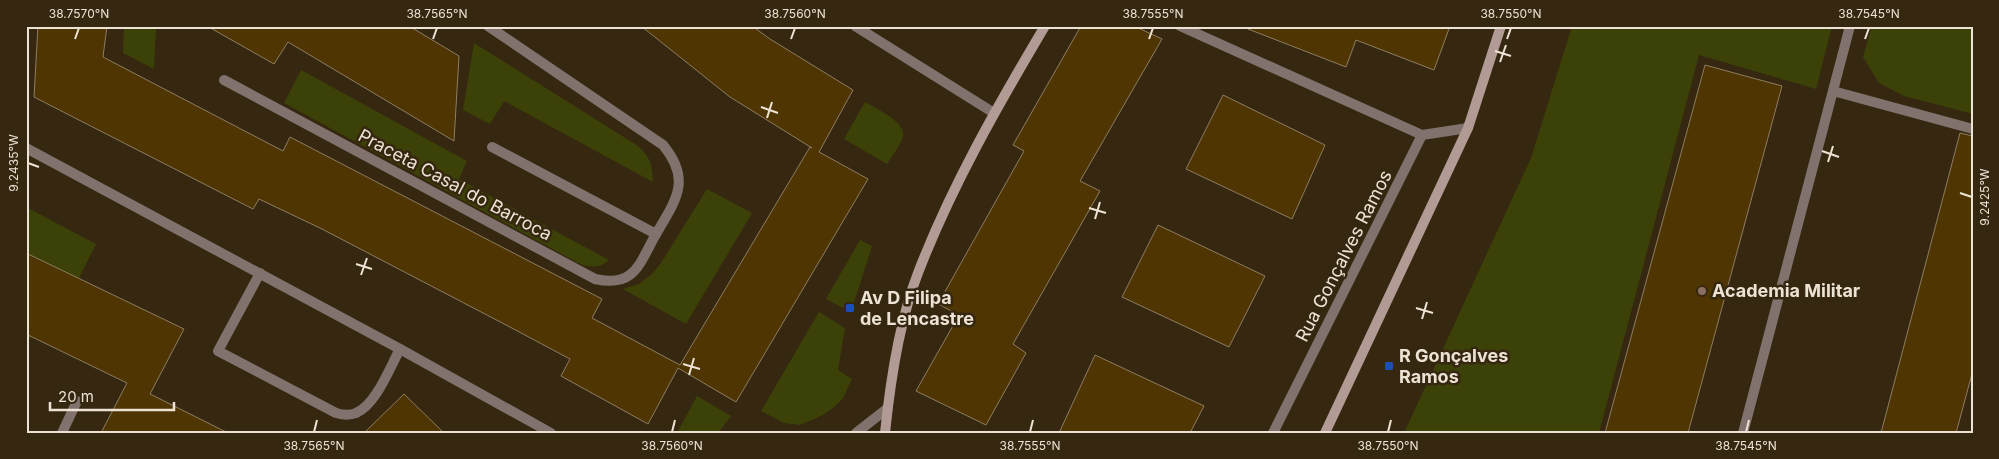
<svg xmlns="http://www.w3.org/2000/svg" width="1999" height="459" font-family="Inter,sans-serif">
<style>
.green{fill:#3c4207}
.building{fill:#4e3501;stroke:#8e7d63}
.lines{fill:none;stroke-linecap:round;stroke-linejoin:round}
.lane{stroke:#81726e;stroke-width:10}
.street{stroke:#81726e;stroke-width:10}
.secondary{stroke:#b29b95;stroke-width:10}
.ticks{fill:none;stroke:#ede3d5;stroke-width:2}
.education-dot{fill:#8d6e63;stroke:#362710;stroke-width:2}
.transit-dot{fill:#1a4fb4;stroke:#362710;stroke-width:2}
.labels{text-anchor:middle;stroke-width:5;stroke-linejoin:round;paint-order:stroke}
.street-label{font-size:18px;fill:#ede3d5;stroke:#362710}
.poi-label{font-size:18px;font-weight:bold;fill:#ede3d5;stroke:#362710;text-anchor:start}
.neatline{fill:none;stroke:#ede3d5;stroke-width:2}
.ticks-label{font-size:12px;text-anchor:middle;fill:#ede3d5}
</style>
<rect width="100%" height="100%" fill="#362710"/>
<g class="green">
<path d="M 124,26 L 156,26 L 154,69 L 123,53 Z"/>
<path d="M 1572,26 L 1832,26 L 1816,89 L 1699,55 L 1599,433 L 1404,433 L 1531,158 Z"/>
<path d="M 1872,26 L 1973,26 L 1973,114 L 1904,96 L 1879,83 L 1863,57 Z"/>
<path d="M 474,43 L 638,146 C 651,158 652,164 653,182 L 504,101 L 490,124 L 463,110 Z"/>
<path d="M 301,70 L 467,161 L 459,179 L 609,260 C 600,268 593,267 582,265 L 284,103 Z"/>
<path d="M 865,102 C 875,108 906,122 903,136 C 901,145 892,156 887,164 L 844,139 Z"/>
<path d="M 707,189 L 752,213 L 686,324 L 623,289 L 639,284 L 651,275 L 661,263 Z"/>
<path d="M 26,207 L 96,244 L 48,340 L 33,333 L 26,346 Z"/>
<path d="M 860,240 L 872,246 L 851,312 L 826,299 Z"/>
<path d="M 819,312 L 845,328 L 838,370 L 852,379 L 843,398 L 834,407 L 823,415 L 800,425 L 784,423 L 761,411 Z"/>
<path d="M 697,396 L 731,416 L 718,433 L 677,433 Z"/>
</g>
<g class="building">
<path d="M 38,26 L 107,26 L 103,57 L 283,151 L 290,137 L 602,299 L 592,318 L 680,365 L 810,147 L 812,148 L 730,97 L 641,26 L 752,26 L 770,39 L 853,90 L 819,152 L 868,179 L 736,402 L 678,368 L 648,424 L 561,376 L 570,359 L 508,326 L 322,229 L 259,199 L 253,209 L 34,97 Z"/>
<path d="M 207,26 L 409,26 L 459,56 L 454,141 L 288,42 L 274,64 Z"/>
<path d="M 1081,26 L 1134,26 L 1162,39 L 1080,181 L 1100,191 L 1013,344 L 1026,353 L 986,425 L 916,391 L 959,315 L 938,304 L 1024,151 L 1013,145 Z"/>
<path d="M 1248,26 L 1450,26 L 1434,70 L 1356,40 L 1346,67 L 1248,29 Z"/>
<path d="M 1705,65 L 1782,86 L 1688,433 L 1605,433 Z"/>
<path d="M 1223,95 L 1325,145 L 1292,219 L 1186,169 Z"/>
<path d="M 1960,133 L 1973,136 L 1973,370 L 1956,433 L 1881,433 Z"/>
<path d="M 1158,225 L 1265,276 L 1229,347 L 1122,297 Z"/>
<path d="M 26,253 L 184,329 L 150,394 L 228,433 L 101,433 L 127,383 L 26,334 Z"/>
<path d="M 1095,355 L 1204,406 L 1190,433 L 1059,433 Z"/>
<path d="M 404,394 L 444,433 L 364,433 Z"/>
</g>
<g class="lines">
<g class="lane">
<path d="M 488,26 L 663,145 C 692,180 676,200 656,234 L 492,147"/>
<path d="M 224,80 L 595,279 C 635,288 639,264 656,234"/>
<path d="M 1833,91 L 1973,129"/>
<path d="M 1743,433 L 1850,26"/>
</g>
<g class="street">
<path d="M 855,26 L 994,113"/>
<path d="M 1180,26 L 1422,135"/>
<path d="M 26,148 L 400,349 L 551,433"/>
<path d="M 260,273 L 218,351 L 336,413 C 343,415 349,416 356,413 C 376,405 390,367 400,349"/>
<path d="M 62,433 L 77,401"/>
<path d="M 856,433 L 888,408"/>
<path d="M 1273,433 L 1422,135 L 1468,128"/>
</g>
<g class="secondary">
<path d="M 885,433 C 890,384 900,319 918,273 C 951,187 998,105 1045,26"/>
<path d="M 1325,433 L 1468,128 L 1501,26"/>
</g>
</g>
<path class="ticks" d="M 75,39 L 79,28M 433,39 L 437,28M 791,39 L 795,28M 1149,39 L 1153,28M 1507,39 L 1511,28M 1865,39 L 1869,28M 1495,51 L 1511,56M 1500,62 L 1506,45M 761,107 L 778,113M 767,118 L 772,102M 1822,151 L 1839,157M 1828,162 L 1833,146M 28,163 L 39,167M 1960,193 L 1972,197M 1089,208 L 1106,213M 1095,219 L 1100,202M 356,264 L 372,269M 361,275 L 367,258M 1416,308 L 1433,313M 1422,319 L 1427,302M 683,364 L 700,369M 689,375 L 694,358M 314,432 L 317,420M 672,432 L 675,420M 1030,432 L 1033,420M 1388,432 L 1391,420M 1746,432 L 1749,420"/>
<circle class="education-dot" cx="1702" cy="291" r="5"/>
<g class="transit-dot">
<rect x="845" y="303" width="10" height="10" rx="2.5"/>
<rect x="1384" y="361" width="10" height="10" rx="2.5"/>
</g>
<g class="labels">
<g class="street-label">
<text transform="translate(455 185) rotate(28)" y="6">Praceta Casal do Barroca</text>
<text transform="translate(1344 256) rotate(-63)" y="6">Rua Gonçalves Ramos</text>
</g>
<g class="poi-label">
<text x="1712" y="297">Academia Militar</text>
<text x="860" y="304">Av D Filipa<tspan x="860" dy="21">de Lencastre</tspan></text>
<text x="1399" y="362">R Gonçalves<tspan x="1399" dy="21">Ramos</tspan></text>
</g>
</g>
<rect width="1999" height="459" fill="none" stroke="#362710" stroke-width="55"/>
<path d="M50 402v8h124v-8" fill="none" stroke="#ede3d5" stroke-width="2.5"/>
<text x="58" y="402" font-size="15" fill="#ede3d5" stroke="#362710" stroke-width="4" paint-order="stroke">20 m</text>
<rect x="28" y="28" width="1944" height="404" class="neatline"/>
<g class="ticks-label">
<text x="79" y="18">38.7570°N</text>
<text x="437" y="18">38.7565°N</text>
<text x="795" y="18">38.7560°N</text>
<text x="1153" y="18">38.7555°N</text>
<text x="1511" y="18">38.7550°N</text>
<text x="1869" y="18">38.7545°N</text>
<text transform="translate(14 163) rotate(-90)" y="4">9.2435°W</text>
<text transform="translate(1985 197) rotate(-90)" y="4">9.2425°W</text>
<text x="314" y="450">38.7565°N</text>
<text x="672" y="450">38.7560°N</text>
<text x="1030" y="450">38.7555°N</text>
<text x="1388" y="450">38.7550°N</text>
<text x="1746" y="450">38.7545°N</text>
</g>
</svg>
